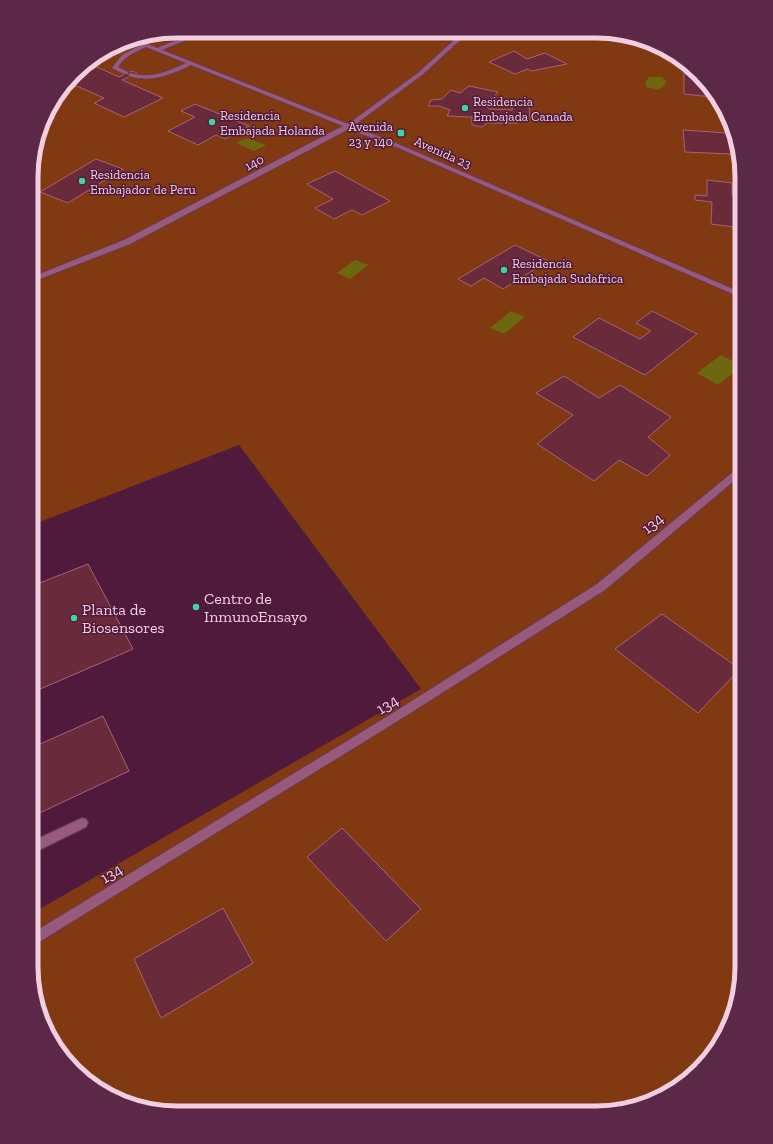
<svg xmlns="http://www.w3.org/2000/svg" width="773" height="1144" font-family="'Zilla Slab',serif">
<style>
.green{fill:#813911}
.water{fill:#6d6810}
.building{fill:#692b3c;stroke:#a86373}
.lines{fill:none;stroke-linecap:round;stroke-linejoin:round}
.minor-casing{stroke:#683a56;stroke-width:2}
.minor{fill:#975a7c;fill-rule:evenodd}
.poi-dot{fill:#40d4a1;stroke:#4f1a3b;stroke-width:1.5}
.labels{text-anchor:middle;stroke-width:3;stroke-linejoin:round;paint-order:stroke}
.far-poi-label{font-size:13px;fill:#f1cfe0;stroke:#4f1a3b;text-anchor:start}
.far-street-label{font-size:13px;fill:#f1cfe0;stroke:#4f1a3b}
.street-label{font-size:16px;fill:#f1cfe0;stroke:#4f1a3b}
.poi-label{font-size:16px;fill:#f1cfe0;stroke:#4f1a3b;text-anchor:start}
.rim{fill:none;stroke:#f1cfe0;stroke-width:5}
</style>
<rect width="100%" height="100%" fill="#4f1a3b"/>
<path class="green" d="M 177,31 L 615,32 L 685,61 L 731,121 L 742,177 L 742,976 L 717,1048 L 692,1077 L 652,1102 L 596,1113 L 159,1112 L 88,1083 L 42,1023 L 31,967 L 31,914 L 421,689 L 239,445 L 32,525 L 32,158 L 51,104 L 81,67 L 130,39 Z"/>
<g class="water">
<path d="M 649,77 L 662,77 L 666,81 L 665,85 L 659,90 L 646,87 L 646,81 Z"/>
<path d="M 247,138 L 266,145 L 254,151 L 236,143 Z"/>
<path d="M 355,260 L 368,265 L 350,279 L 337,273 Z"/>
<path d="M 511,311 L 525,317 L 504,334 L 490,328 Z"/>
<path d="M 721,355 L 742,366 L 718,385 L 697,373 Z"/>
</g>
<g class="building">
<path d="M 546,32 L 574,32 L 569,37 Z"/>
<path d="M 514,51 L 527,59 L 545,53 L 567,64 L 531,71 L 528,69 L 515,74 L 489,62 Z"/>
<path d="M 684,61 L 685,61 L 712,97 L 684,94 Z"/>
<path d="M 97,67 L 119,77 L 132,71 L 137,73 L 122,80 L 163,98 L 124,117 L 94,103 L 104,98 L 77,86 L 69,90 L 65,87 L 73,77 Z"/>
<path d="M 469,86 L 498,92 L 485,105 L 489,109 L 512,110 L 513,106 L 529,105 L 530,120 L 518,120 L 518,123 L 487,123 L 482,127 L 472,125 L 472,117 L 447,116 L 450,110 L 439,106 L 428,106 L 431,100 L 442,99 L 451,90 L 460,93 Z"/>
<path d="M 195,104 L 249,126 L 225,139 L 216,135 L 198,145 L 168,131 L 195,117 L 181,111 Z"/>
<path d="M 683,130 L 727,133 L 731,154 L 685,152 Z"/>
<path d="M 96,159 L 123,169 L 68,203 L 40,192 Z"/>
<path d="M 335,171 L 390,201 L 362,215 L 352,210 L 334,219 L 315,208 L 333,199 L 307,184 Z"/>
<path d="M 707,180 L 732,183 L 732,195 L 742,196 L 742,228 L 711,224 L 712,202 L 695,200 L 695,195 L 707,196 Z"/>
<path d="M 515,245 L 548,261 L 503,289 L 484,278 L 471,286 L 458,279 Z"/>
<path d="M 652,311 L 697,334 L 645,375 L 573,337 L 599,318 L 640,339 L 651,331 L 636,323 Z"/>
<path d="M 564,376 L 599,398 L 620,385 L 671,417 L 648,437 L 670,455 L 647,476 L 619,460 L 594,481 L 537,444 L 573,415 L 536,393 Z"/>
<path d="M 88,564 L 133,649 L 31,693 L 32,586 Z"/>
<path d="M 662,614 L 740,669 L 698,713 L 615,649 Z"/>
<path d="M 103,716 L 129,771 L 31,817 L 31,748 Z"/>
<path d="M 342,828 L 421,909 L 386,941 L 307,857 Z"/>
<path d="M 223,908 L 253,963 L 161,1018 L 134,959 Z"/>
</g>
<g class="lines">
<g class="minor-casing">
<g id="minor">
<path d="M 200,31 L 208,31 L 162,50 L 348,124 L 418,73 L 463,32 L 469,32 L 422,75 L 353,126 L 405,147 L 742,293 L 742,298 L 401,149 L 349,129 L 130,244 L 32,282 L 32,277 L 124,240 L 343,126 L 191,65 C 170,75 152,83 129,76 L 128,75 L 131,73 C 151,79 167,72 186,63 L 146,47 C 136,52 124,56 118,67 L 128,72 L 128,74 L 124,74 L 112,68 L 122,55 L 141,45 L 128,40 L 133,38 L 157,48 Z"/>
<path d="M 742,466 L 742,474 L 605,590 L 396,722 L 31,947 L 31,934 L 388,716 L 597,584 L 739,467 Z"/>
<path d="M 82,818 L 86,819 L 88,823 L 86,827 L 31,854 L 31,842 Z"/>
</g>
</g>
<use href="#minor" class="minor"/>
</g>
<g class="poi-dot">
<circle cx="465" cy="108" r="4"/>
<circle cx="212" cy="122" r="4"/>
<rect x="397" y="129" width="8" height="8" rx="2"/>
<circle cx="82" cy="181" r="4"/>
<circle cx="504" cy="270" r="4"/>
<circle cx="196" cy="607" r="4"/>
<circle cx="74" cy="618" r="4"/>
</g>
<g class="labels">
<g class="far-poi-label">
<text x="473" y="106">Residencia<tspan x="473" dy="15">Embajada Canada</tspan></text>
<text x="220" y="120">Residencia<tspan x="220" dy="15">Embajada Holanda</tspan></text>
<text x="393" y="131" text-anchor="end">Avenida<tspan x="393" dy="15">23 y 140</tspan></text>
<text x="90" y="179">Residencia<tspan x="90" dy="15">Embajador de Peru</tspan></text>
<text x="512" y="268">Residencia<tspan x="512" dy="15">Embajada Sudafrica</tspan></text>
</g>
<g class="far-street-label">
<text transform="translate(443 152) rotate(24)" y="5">Avenida 23</text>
<text transform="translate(254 162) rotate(-27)" y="5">140</text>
</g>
<g class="street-label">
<text transform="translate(652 523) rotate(-40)" y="6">134</text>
<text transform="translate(387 704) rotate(-32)" y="6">134</text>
<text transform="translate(111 873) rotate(-32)" y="6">134</text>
</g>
<g class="poi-label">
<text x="204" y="604">Centro de<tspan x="204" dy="18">InmunoEnsayo</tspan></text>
<text x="82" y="615">Planta de<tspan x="82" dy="18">Biosensores</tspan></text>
</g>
</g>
<path d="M0 0H773V1144H0ZM177 38H596A139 139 0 0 1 735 177V967A139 139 0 0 1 596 1106H177A139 139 0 0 1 38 967V177A139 139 0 0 1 177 38Z" fill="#5c2848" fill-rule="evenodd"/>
<path class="rim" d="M177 38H596A139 139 0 0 1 735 177V967A139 139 0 0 1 596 1106H177A139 139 0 0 1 38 967V177A139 139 0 0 1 177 38Z"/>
</svg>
